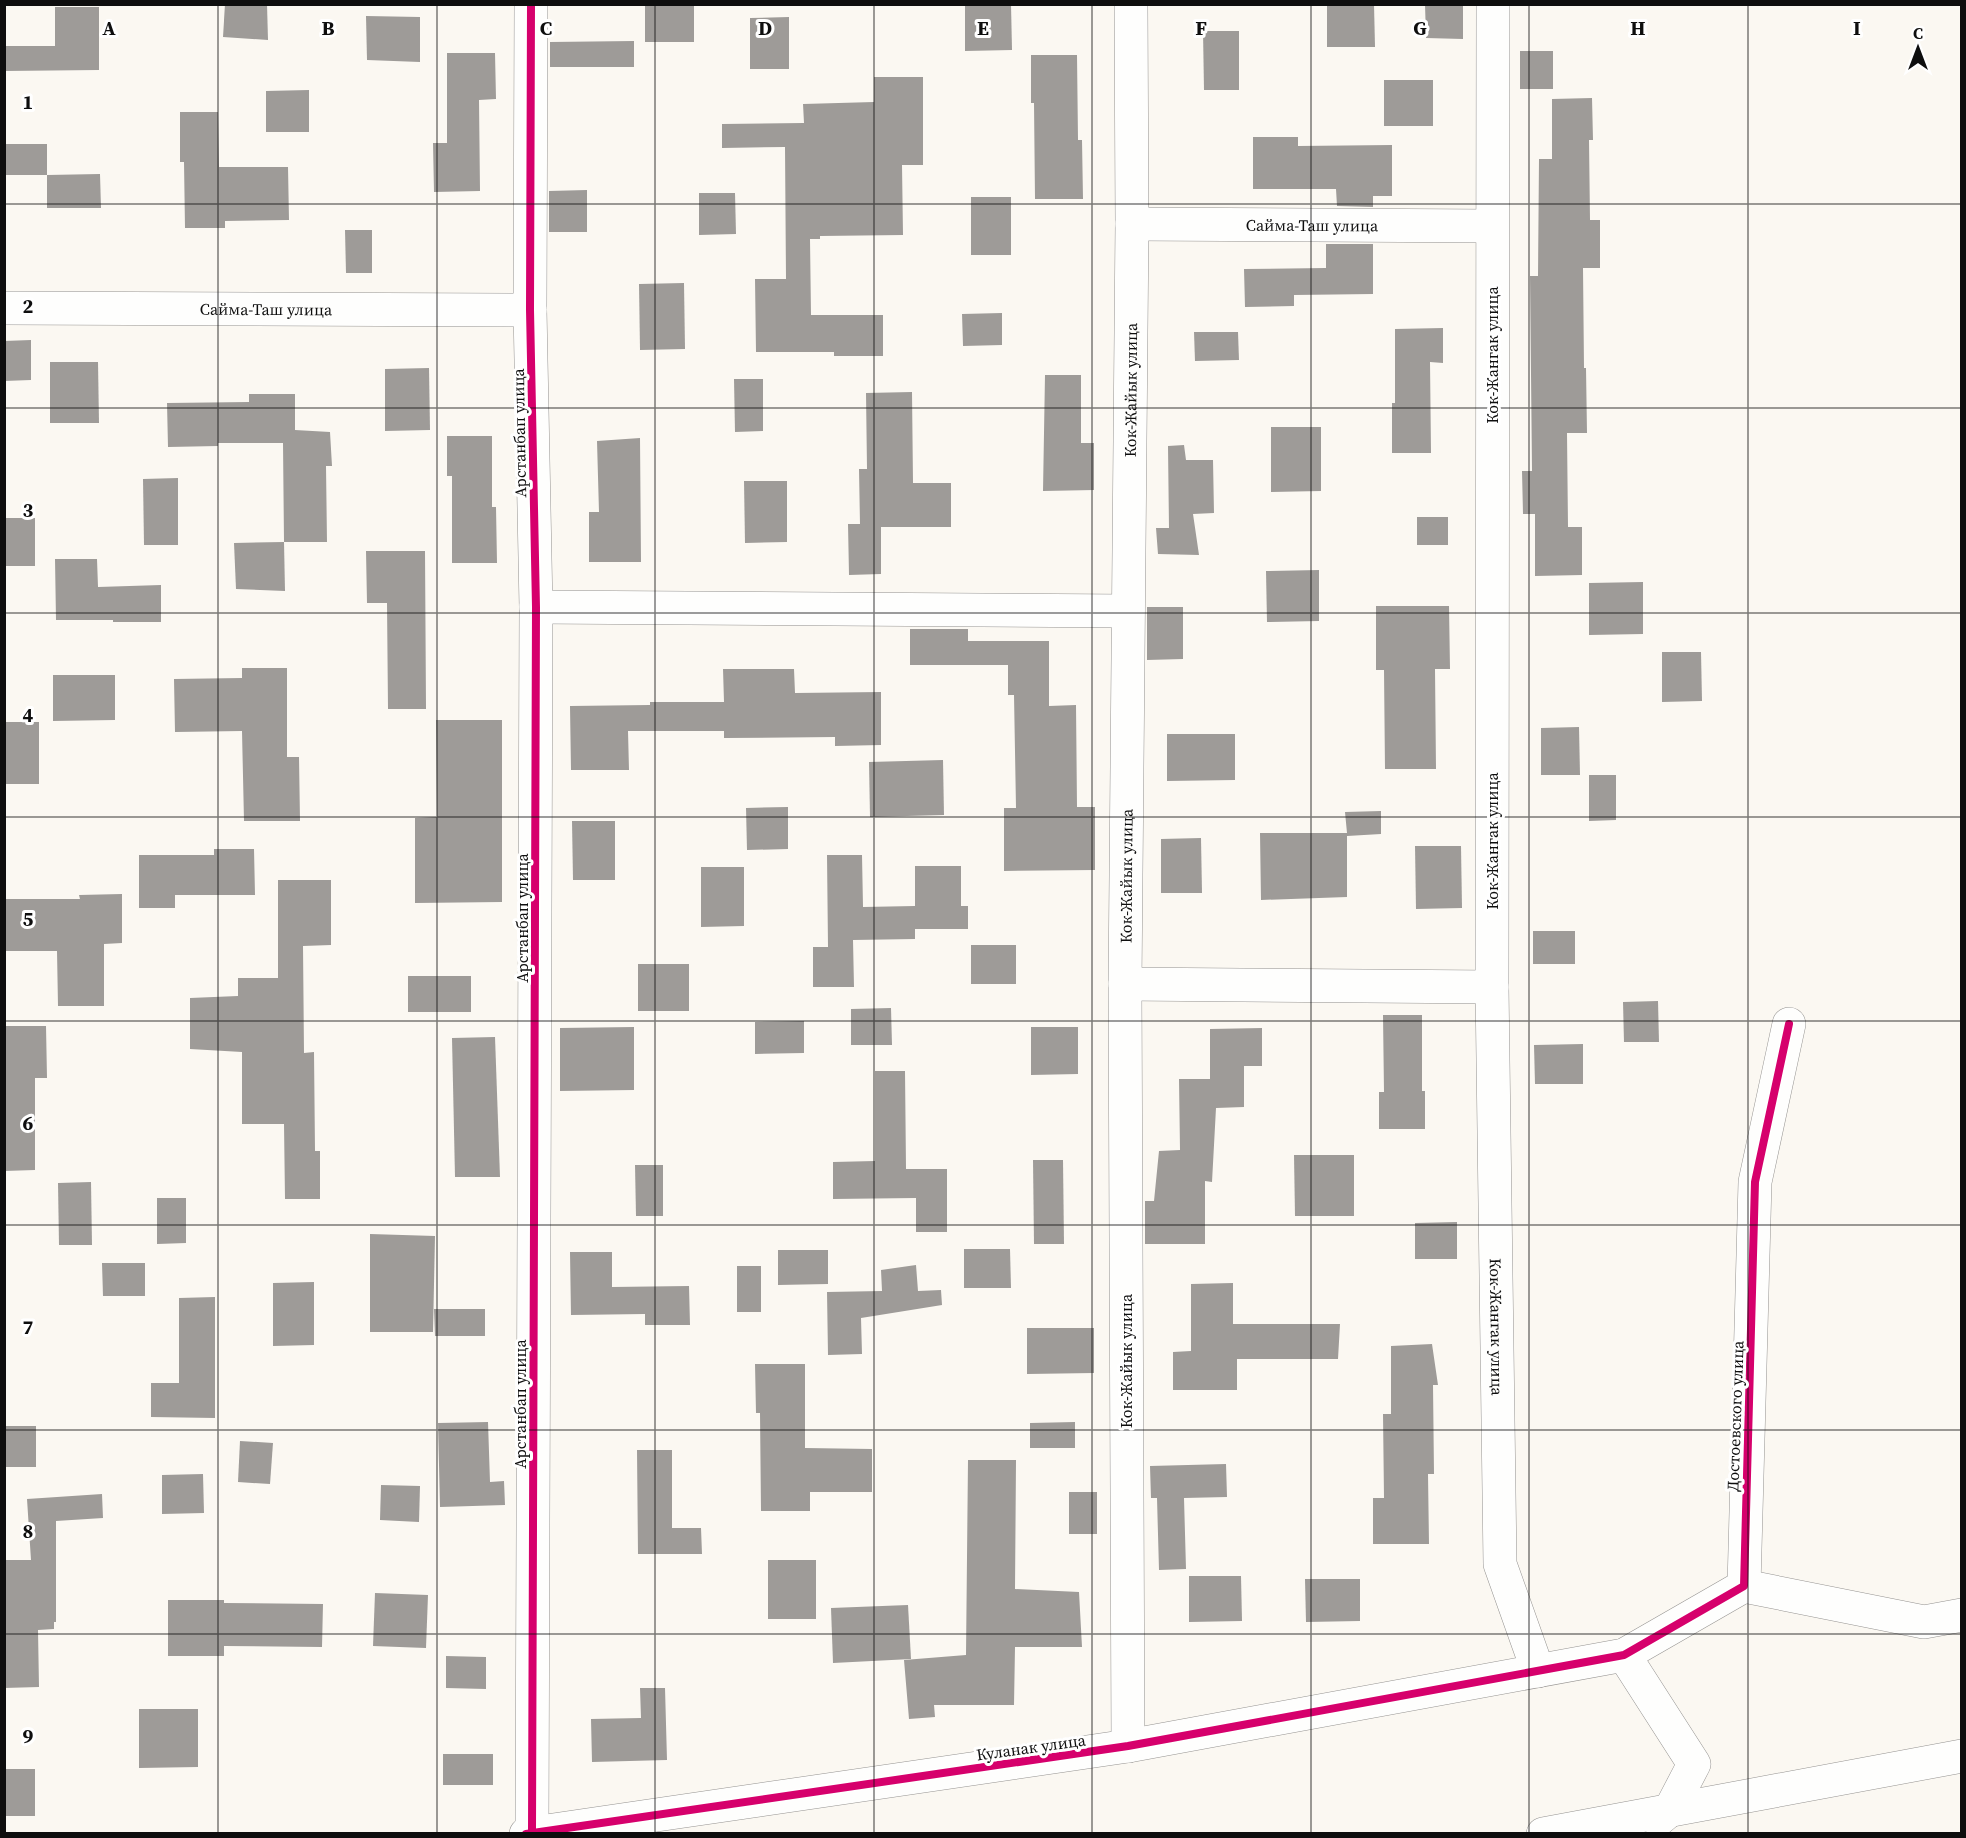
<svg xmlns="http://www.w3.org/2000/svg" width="1966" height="1838" font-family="'Source Serif 4',serif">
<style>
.building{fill:#9e9b98}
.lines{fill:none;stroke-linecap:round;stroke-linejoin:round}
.minor-casing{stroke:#959391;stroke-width:34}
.minor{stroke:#fefefd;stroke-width:33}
.cycleway-casing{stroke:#fff;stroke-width:11}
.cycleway{stroke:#d6006c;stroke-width:8}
.grid{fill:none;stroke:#0e0e0e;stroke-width:1.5;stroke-opacity:0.55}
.labels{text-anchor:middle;stroke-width:6;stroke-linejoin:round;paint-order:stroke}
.street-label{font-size:16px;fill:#0e0e0e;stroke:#fff}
.grid-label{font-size:20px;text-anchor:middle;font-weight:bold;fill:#0e0e0e;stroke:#fff;stroke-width:6;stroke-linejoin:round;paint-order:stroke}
</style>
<rect width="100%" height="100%" fill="#fbf8f2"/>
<g class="building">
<path d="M 225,4 L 267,4 L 268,40 L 223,37 Z"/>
<rect x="645" y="4" width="49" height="38"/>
<path d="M 965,4 L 1011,4 L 1012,50 L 965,51 Z"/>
<path d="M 1327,4 L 1374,4 L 1375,47 L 1327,47 Z"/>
<path d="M 1425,4 L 1463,4 L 1463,39 L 1426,38 Z"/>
<path d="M 55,7 L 99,7 L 99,70 L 4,71 L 4,46 L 55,46 Z"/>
<path d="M 366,16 L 420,17 L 420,62 L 367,60 Z"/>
<path d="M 789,17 L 789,69 L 750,69 L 750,18 Z"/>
<path d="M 1203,31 L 1239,31 L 1239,90 L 1204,90 Z"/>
<path d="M 634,41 L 634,67 L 550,67 L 550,42 Z"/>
<rect x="1520" y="51" width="33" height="38"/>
<path d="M 447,53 L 495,53 L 496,99 L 479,100 L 480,191 L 434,192 L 433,143 L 447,143 Z"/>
<path d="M 1031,55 L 1077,55 L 1078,140 L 1082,140 L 1083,199 L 1035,199 L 1034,103 L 1031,103 Z"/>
<path d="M 874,77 L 923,77 L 923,165 L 902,165 L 903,235 L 820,236 L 820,239 L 810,239 L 811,315 L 883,315 L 883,356 L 834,356 L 834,352 L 756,352 L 755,279 L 786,279 L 785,147 L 722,148 L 722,124 L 804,123 L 803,104 L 874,102 Z"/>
<rect x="1384" y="80" width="49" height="46"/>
<path d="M 309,90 L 309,132 L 266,132 L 266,91 Z"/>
<path d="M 1592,98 L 1593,140 L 1589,140 L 1590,220 L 1600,220 L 1600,268 L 1583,268 L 1584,368 L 1586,368 L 1587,433 L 1567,433 L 1568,527 L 1582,527 L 1582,575 L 1535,576 L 1535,514 L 1523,514 L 1522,471 L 1532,471 L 1530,276 L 1538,276 L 1539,159 L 1552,159 L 1552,99 Z"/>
<path d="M 180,112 L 218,112 L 219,167 L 288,167 L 289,220 L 225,221 L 225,228 L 185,228 L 184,162 L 180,162 Z"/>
<path d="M 1253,137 L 1298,137 L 1298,146 L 1392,145 L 1392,196 L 1373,196 L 1373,207 L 1337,206 L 1336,189 L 1253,189 Z"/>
<rect x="4" y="144" width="43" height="31"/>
<path d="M 100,174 L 101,208 L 47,208 L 47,175 Z"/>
<path d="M 587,190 L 587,232 L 549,232 L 549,191 Z"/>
<path d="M 699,193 L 735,193 L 736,234 L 699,235 Z"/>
<rect x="971" y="197" width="40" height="58"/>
<path d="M 345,230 L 372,230 L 372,273 L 346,273 Z"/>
<path d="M 1326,244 L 1373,244 L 1373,294 L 1294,295 L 1294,306 L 1245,307 L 1244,269 L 1326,268 Z"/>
<path d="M 684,283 L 685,349 L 640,350 L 639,284 Z"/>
<path d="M 1002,313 L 1002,345 L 963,346 L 962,314 Z"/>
<path d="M 1443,328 L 1443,363 L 1430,362 L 1431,453 L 1392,453 L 1392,403 L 1395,403 L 1395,329 Z"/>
<path d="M 1194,332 L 1238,332 L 1239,360 L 1195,361 Z"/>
<path d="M 31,340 L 31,380 L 4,381 L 4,341 Z"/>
<path d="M 50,362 L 98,362 L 99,423 L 50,423 Z"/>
<path d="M 429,368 L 430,430 L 385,431 L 385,369 Z"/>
<path d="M 1045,375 L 1081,375 L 1081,443 L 1094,443 L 1094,490 L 1043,491 Z"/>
<path d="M 734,379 L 763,379 L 763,431 L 735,432 Z"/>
<path d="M 912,392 L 913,483 L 951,483 L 951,527 L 881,527 L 881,574 L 849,575 L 848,524 L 860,524 L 859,469 L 867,469 L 866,393 Z"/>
<path d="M 249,394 L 295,394 L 295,430 L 330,432 L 332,466 L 326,466 L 327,542 L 284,542 L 283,443 L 218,443 L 218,446 L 168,447 L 167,403 L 249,402 Z"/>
<path d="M 1271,427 L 1321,427 L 1321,491 L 1271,492 Z"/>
<path d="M 447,436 L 492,436 L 492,507 L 496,507 L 497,563 L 452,563 L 452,476 L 447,476 Z"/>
<path d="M 640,438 L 641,562 L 589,562 L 589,512 L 599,512 L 597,441 Z"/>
<path d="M 1184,445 L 1186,460 L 1213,460 L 1214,513 L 1193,514 L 1199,555 L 1158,554 L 1156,528 L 1169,528 L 1168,446 Z"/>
<path d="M 178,478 L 178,545 L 144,545 L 143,479 Z"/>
<path d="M 744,481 L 787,481 L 787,542 L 745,543 Z"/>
<rect x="1417" y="517" width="31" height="28"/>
<rect x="4" y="518" width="31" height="48"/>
<path d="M 284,542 L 285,591 L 236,589 L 234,543 Z"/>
<path d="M 366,551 L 425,551 L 426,709 L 388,709 L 387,603 L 367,603 Z"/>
<path d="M 55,559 L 97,559 L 98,587 L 161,585 L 161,622 L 113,622 L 113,620 L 56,620 Z"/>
<path d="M 1319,570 L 1319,621 L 1267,622 L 1266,571 Z"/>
<path d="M 1643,582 L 1643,634 L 1589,635 L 1589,583 Z"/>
<path d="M 1376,606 L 1449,606 L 1450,669 L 1435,669 L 1436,769 L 1385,769 L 1384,670 L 1376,670 Z"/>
<path d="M 1147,607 L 1183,607 L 1183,659 L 1147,660 Z"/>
<path d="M 910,629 L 968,629 L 968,641 L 1049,641 L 1049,706 L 1076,705 L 1077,807 L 1095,807 L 1095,870 L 1004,871 L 1004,808 L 1016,808 L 1014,695 L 1008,695 L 1008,665 L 910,665 Z"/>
<path d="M 1662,652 L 1701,652 L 1702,701 L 1662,702 Z"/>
<path d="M 242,668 L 287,668 L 287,757 L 299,757 L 300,821 L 244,821 L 242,731 L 175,732 L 174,679 L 242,678 Z"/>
<path d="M 723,669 L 794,669 L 795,693 L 881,692 L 881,745 L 835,746 L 835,737 L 724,738 L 724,731 L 628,731 L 629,770 L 571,770 L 570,706 L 650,705 L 650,702 L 724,702 Z"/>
<path d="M 53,675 L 115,675 L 115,720 L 53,721 Z"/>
<path d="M 436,720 L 502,720 L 502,902 L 415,903 L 415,818 L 437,817 Z"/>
<rect x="4" y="722" width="35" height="62"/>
<path d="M 1579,727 L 1580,775 L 1541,775 L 1541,728 Z"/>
<path d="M 1167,734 L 1235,734 L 1235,780 L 1167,781 Z"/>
<path d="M 943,760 L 944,815 L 870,817 L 869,762 Z"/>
<path d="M 1589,775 L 1616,775 L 1616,820 L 1589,821 Z"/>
<path d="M 788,807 L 788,849 L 747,850 L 746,808 Z"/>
<path d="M 1381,811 L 1381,834 L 1347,836 L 1347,897 L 1261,900 L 1260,833 L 1347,833 L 1345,812 Z"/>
<path d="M 572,821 L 615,821 L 615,880 L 573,880 Z"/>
<path d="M 1201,838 L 1202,893 L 1161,893 L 1161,839 Z"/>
<path d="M 1415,846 L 1461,846 L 1462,908 L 1416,909 Z"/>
<path d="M 214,849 L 254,849 L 255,895 L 175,895 L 175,908 L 139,908 L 139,855 L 214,855 Z"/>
<path d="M 827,855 L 862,855 L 863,907 L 915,906 L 915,866 L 961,866 L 961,906 L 968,906 L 968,929 L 915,929 L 915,939 L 853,940 L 854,987 L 813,987 L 813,947 L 828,947 Z"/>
<path d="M 701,867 L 744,867 L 744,926 L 701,927 Z"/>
<path d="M 278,880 L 331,880 L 331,945 L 303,946 L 304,1053 L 314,1052 L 315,1151 L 320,1151 L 320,1199 L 285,1199 L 284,1124 L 242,1124 L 242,1052 L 190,1049 L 190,998 L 238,996 L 238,978 L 278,978 Z"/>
<path d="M 122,894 L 122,943 L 104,944 L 104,1006 L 58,1006 L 57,951 L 4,951 L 4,899 L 80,899 L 79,895 Z"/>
<rect x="1533" y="931" width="42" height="33"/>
<rect x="971" y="945" width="45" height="39"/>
<rect x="638" y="964" width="51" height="47"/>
<rect x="408" y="976" width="63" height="36"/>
<path d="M 1658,1001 L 1659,1042 L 1624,1042 L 1623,1002 Z"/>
<path d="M 891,1008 L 892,1045 L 851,1045 L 851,1009 Z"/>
<path d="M 1383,1015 L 1422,1015 L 1422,1091 L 1425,1091 L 1425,1129 L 1379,1129 L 1379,1092 L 1384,1092 Z"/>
<path d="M 804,1021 L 804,1053 L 755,1054 L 755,1022 Z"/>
<path d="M 4,1026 L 46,1026 L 47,1078 L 35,1078 L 35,1170 L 4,1171 Z"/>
<path d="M 634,1027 L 634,1090 L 560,1091 L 560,1028 Z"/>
<path d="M 1031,1027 L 1078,1027 L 1078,1074 L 1031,1075 Z"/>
<path d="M 1262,1028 L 1262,1066 L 1244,1066 L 1244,1107 L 1216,1108 L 1212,1182 L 1205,1181 L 1205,1244 L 1145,1244 L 1145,1201 L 1154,1201 L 1159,1151 L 1180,1150 L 1179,1079 L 1210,1079 L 1210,1029 Z"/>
<path d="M 495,1037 L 500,1177 L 455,1177 L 452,1038 Z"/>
<path d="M 1583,1044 L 1583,1084 L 1535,1084 L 1534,1045 Z"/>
<path d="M 875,1071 L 905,1071 L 906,1169 L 947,1169 L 947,1232 L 916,1232 L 916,1198 L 833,1199 L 833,1162 L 875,1161 Z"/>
<path d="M 1294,1155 L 1354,1155 L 1354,1216 L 1295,1216 Z"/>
<path d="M 1033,1160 L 1063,1160 L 1064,1244 L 1034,1244 Z"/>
<path d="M 635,1165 L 663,1165 L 663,1216 L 636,1216 Z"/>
<path d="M 91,1182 L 92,1245 L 59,1245 L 58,1183 Z"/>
<path d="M 157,1198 L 186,1198 L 186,1243 L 157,1244 Z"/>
<path d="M 1457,1222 L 1457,1259 L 1415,1259 L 1415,1223 Z"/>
<path d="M 370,1234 L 435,1236 L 433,1332 L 370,1332 Z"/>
<path d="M 964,1249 L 1010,1249 L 1011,1288 L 964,1288 Z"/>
<path d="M 778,1250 L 828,1250 L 828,1284 L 778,1285 Z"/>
<path d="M 570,1252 L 612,1252 L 612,1287 L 689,1286 L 690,1325 L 645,1325 L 645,1314 L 571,1315 Z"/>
<path d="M 102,1263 L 145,1263 L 145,1296 L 103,1296 Z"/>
<path d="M 916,1265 L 918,1291 L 941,1290 L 942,1305 L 861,1318 L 862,1354 L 828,1355 L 827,1292 L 882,1291 L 881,1270 Z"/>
<rect x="737" y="1266" width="24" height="46"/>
<path d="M 314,1282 L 314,1345 L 273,1346 L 273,1283 Z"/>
<path d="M 1233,1283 L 1233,1324 L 1340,1324 L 1338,1359 L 1237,1359 L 1237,1390 L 1173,1390 L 1173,1352 L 1191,1351 L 1191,1284 Z"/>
<path d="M 215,1297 L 215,1418 L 151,1417 L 151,1383 L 179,1383 L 179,1298 Z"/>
<path d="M 434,1309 L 485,1309 L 485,1336 L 435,1336 Z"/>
<path d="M 1027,1328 L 1094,1328 L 1094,1373 L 1027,1374 Z"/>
<path d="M 1432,1344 L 1438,1385 L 1433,1385 L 1434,1474 L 1428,1474 L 1429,1544 L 1373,1544 L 1373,1498 L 1384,1498 L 1383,1414 L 1391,1414 L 1391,1346 Z"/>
<path d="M 755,1364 L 805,1364 L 805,1448 L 872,1449 L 872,1492 L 810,1492 L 810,1511 L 761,1511 L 760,1413 L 756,1413 Z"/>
<path d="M 488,1422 L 490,1482 L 504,1481 L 505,1505 L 440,1507 L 438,1423 Z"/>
<path d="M 1075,1422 L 1075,1448 L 1030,1448 L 1030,1423 Z"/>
<rect x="4" y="1426" width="32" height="41"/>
<path d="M 240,1441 L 273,1443 L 270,1484 L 238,1482 Z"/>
<path d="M 637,1450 L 672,1450 L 672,1528 L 701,1528 L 702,1554 L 638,1554 Z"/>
<path d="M 968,1460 L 1016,1460 L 1015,1589 L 1079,1592 L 1082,1647 L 1015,1647 L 1014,1705 L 934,1705 L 935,1717 L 909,1719 L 904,1660 L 966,1655 Z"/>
<path d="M 1226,1464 L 1227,1497 L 1184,1498 L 1186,1569 L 1159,1570 L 1157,1498 L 1151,1498 L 1150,1466 Z"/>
<path d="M 203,1474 L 204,1513 L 162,1514 L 162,1475 Z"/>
<path d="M 381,1485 L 420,1486 L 419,1522 L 380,1520 Z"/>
<rect x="1069" y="1492" width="28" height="42"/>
<path d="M 102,1494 L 103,1518 L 56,1521 L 56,1622 L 54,1622 L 54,1629 L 38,1630 L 39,1687 L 4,1688 L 4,1560 L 31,1560 L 27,1499 Z"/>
<rect x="768" y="1560" width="48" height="59"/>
<path d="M 1189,1576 L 1241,1576 L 1242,1621 L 1189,1622 Z"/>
<path d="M 1305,1579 L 1360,1579 L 1360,1621 L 1306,1622 Z"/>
<path d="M 375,1593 L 428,1595 L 426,1648 L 373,1646 Z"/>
<path d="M 168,1600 L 224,1600 L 224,1603 L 323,1604 L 322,1647 L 224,1646 L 224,1656 L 168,1656 Z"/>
<path d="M 908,1605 L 911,1659 L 833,1663 L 831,1608 Z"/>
<path d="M 446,1656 L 486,1657 L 486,1689 L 446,1688 Z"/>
<path d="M 640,1688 L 665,1688 L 667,1760 L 592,1762 L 591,1719 L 641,1718 Z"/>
<path d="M 139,1709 L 198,1709 L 198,1767 L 139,1768 Z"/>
<rect x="443" y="1754" width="50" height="31"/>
<rect x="4" y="1769" width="31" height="47"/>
</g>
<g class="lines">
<g class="minor-casing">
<g id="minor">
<path d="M 531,4 L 530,310 L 536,607 L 532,1832"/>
<path id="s1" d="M 1493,4 L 1492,987 L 1500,1564 L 1538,1671"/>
<path id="s2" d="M 1132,224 L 1492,226"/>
<path id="s3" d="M 4,308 L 530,310"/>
<path d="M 536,607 L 1128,611"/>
<path d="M 1125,984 L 1492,987"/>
<path d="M 1744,1586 L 1924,1622 L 1962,1615"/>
<path d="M 1624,1655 L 1694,1764 L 1670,1810 L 1658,1820"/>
<path id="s4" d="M 1128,1746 L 1125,984 L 1132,224 L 1131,4"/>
<path d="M 526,1834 L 1128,1746 L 1624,1655 L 1744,1586 L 1755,1182 L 1789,1024"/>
<path d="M 1543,1834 L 1962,1756"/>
</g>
</g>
<use href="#minor" class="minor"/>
<g class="cycleway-casing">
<g id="cycleway">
<path d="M 531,4 L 530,310 L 536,607 L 532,1832"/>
<path d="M 526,1834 L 1128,1746 L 1624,1655 L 1744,1586 L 1755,1182 L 1789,1024"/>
</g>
</g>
<use href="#cycleway" class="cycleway"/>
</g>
<path class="grid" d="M 218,4 L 218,1834M 437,4 L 437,1834M 655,4 L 655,1834M 874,4 L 874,1834M 1092,4 L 1092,1834M 1311,4 L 1311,1834M 1529,4 L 1529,1834M 1748,4 L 1748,1834M 4,204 L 1962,204M 4,408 L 1962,408M 4,613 L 1962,613M 4,817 L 1962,817M 4,1021 L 1962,1021M 4,1225 L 1962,1225M 4,1430 L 1962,1430M 4,1634 L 1962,1634"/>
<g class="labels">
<g class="street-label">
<text dy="6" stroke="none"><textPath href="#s2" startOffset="180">Сайма-Таш улица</textPath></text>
<text dy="6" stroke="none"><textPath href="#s3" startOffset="262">Сайма-Таш улица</textPath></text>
<text transform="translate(1492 355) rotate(-90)" y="6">Кок-Жангак улица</text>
<text dy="6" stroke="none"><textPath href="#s4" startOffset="1356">Кок-Жайык улица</textPath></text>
<text transform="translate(519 433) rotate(-91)" y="6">Арстанбап улица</text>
<text transform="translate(1492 841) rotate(-90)" y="6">Кок-Жангак улица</text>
<text dy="6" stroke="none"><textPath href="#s4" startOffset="870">Кок-Жайык улица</textPath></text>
<text transform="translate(522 918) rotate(-90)" y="6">Арстанбап улица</text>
<text dy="6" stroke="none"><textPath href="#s1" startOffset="1323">Кок-Жангак улица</textPath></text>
<text transform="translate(1126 1361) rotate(-90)" y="6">Кок-Жайык улица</text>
<text transform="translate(520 1404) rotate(-90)" y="6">Арстанбап улица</text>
<text transform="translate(1735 1416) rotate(-88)" y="6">Достоевского улица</text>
<text transform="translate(1031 1747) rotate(-8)" y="6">Куланак улица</text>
</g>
</g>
<g class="grid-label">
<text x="109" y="35">A</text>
<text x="328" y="35">B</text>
<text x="546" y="35">C</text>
<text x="765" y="35">D</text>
<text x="983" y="35">E</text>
<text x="1201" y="35">F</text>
<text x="1420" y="35">G</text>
<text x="1638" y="35">H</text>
<text x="1857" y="35">I</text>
<text x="28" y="109">1</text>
<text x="28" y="313">2</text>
<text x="28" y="517">3</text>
<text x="28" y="722">4</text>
<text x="28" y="926">5</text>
<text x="28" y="1130">6</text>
<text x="28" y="1334">7</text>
<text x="28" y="1538">8</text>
<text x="28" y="1743">9</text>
</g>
<rect width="1966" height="1838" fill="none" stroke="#0e0e0e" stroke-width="12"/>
<g transform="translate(1918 48)" stroke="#ffffff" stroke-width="4.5" paint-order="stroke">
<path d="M0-4.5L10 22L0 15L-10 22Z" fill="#0e0e0e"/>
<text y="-9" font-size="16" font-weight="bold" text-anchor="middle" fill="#0e0e0e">С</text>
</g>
</svg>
